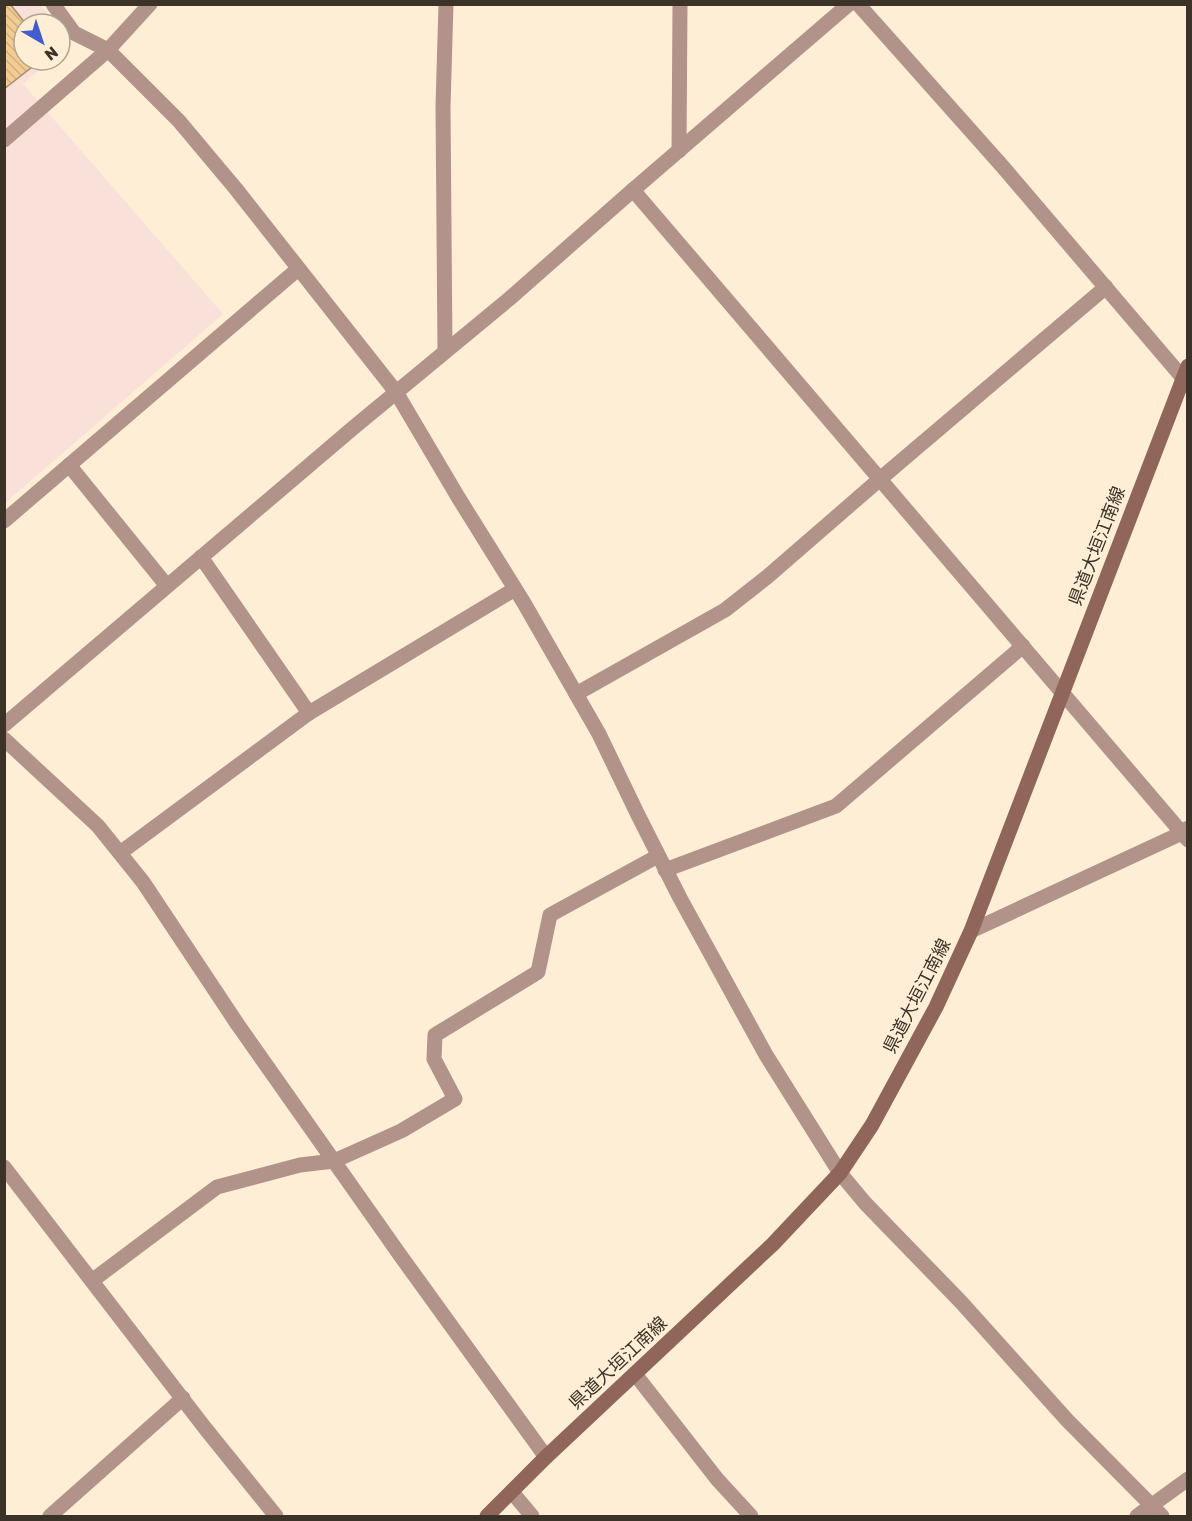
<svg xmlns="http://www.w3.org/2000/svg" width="1192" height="1521" font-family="Rubik,'Noto Sans JP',sans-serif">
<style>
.education{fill:#f9e0d8}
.building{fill:url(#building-back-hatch);stroke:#a18e73;stroke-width:1.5}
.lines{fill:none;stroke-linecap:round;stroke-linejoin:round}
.minor{stroke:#b1938a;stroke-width:15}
.secondary{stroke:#90665a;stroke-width:15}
.labels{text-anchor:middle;stroke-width:4.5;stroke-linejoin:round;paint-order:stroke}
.street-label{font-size:18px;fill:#3b3328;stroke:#feeed6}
</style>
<defs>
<pattern id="building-back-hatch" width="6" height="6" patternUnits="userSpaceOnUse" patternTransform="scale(1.5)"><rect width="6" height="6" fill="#f2cc93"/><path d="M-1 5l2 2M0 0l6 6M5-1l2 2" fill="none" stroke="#d0b07f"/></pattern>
</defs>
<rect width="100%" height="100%" fill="#feeed6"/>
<g class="education">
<path d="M 5,5 L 40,5 L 56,24 L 24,24 L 24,60 L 51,60 L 23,84 L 223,314 L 5,503 Z"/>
<path d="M 60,29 L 72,43 L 60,53 Z"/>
</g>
<path class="building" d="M 4,4 L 10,4 L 26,24 L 24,24 L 24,60 L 41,60 L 4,89 Z"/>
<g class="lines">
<g class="minor">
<path d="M 53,4 L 74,33 L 108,50 L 179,121 L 236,189 L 396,392 L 458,497 L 524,603 L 599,734 L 638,815 L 680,898 L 766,1055 L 840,1173 L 865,1203 L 961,1302 L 1067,1420 L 1162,1516"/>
<path d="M 858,4 L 1003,167 L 1188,384"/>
<path d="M 4,140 L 108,50 L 150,4"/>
<path d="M 679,151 L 680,4"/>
<path d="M 633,190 L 1188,840"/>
<path d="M 445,351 L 443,106 L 446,4"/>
<path d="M 69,465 L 167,586"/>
<path d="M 4,521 L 298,269"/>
<path d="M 201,557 L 309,713"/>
<path d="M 576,694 L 725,610 L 767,577 L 880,479 L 1106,287"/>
<path d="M 4,725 L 353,428 L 509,299 L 633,190 L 849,4"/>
<path d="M 4,739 L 98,826 L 143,882 L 238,1025 L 400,1255 L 546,1457"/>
<path d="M 120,853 L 309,713 L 515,589"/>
<path d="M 665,870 L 836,806 L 1023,646"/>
<path d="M 971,931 L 1182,833 L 1188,828"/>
<path d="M 4,1167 L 205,1428 L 276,1516"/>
<path d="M 93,1280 L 217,1187 L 300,1165 L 334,1161 L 401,1131 L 455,1099 L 434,1059 L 435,1035 L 538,972 L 550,915 L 658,856"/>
<path d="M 635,1374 L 717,1479 L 751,1516"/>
<path d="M 512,1492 L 532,1516"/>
<path d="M 50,1516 L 183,1398"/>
<path d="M 1137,1516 L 1188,1479"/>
</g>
<path class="secondary" d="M 487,1516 L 546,1457 L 773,1244 L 840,1173 L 872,1125 L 936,1007 L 971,931 L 1188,366"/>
</g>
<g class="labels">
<g class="street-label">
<text transform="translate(1097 546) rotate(-69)" y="6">県道大垣江南線</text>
<text transform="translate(917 996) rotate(-63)" y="6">県道大垣江南線</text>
<text transform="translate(618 1363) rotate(-43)" y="6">県道大垣江南線</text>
</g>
</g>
<rect width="1192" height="1521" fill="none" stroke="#3b3328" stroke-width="12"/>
<g transform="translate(42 42) rotate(141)"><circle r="28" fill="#feeed6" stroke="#b0a390" stroke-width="1.5"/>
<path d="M0-4.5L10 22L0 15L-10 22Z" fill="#405ccf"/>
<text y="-9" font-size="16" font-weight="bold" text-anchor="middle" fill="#3b3328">N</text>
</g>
</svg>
